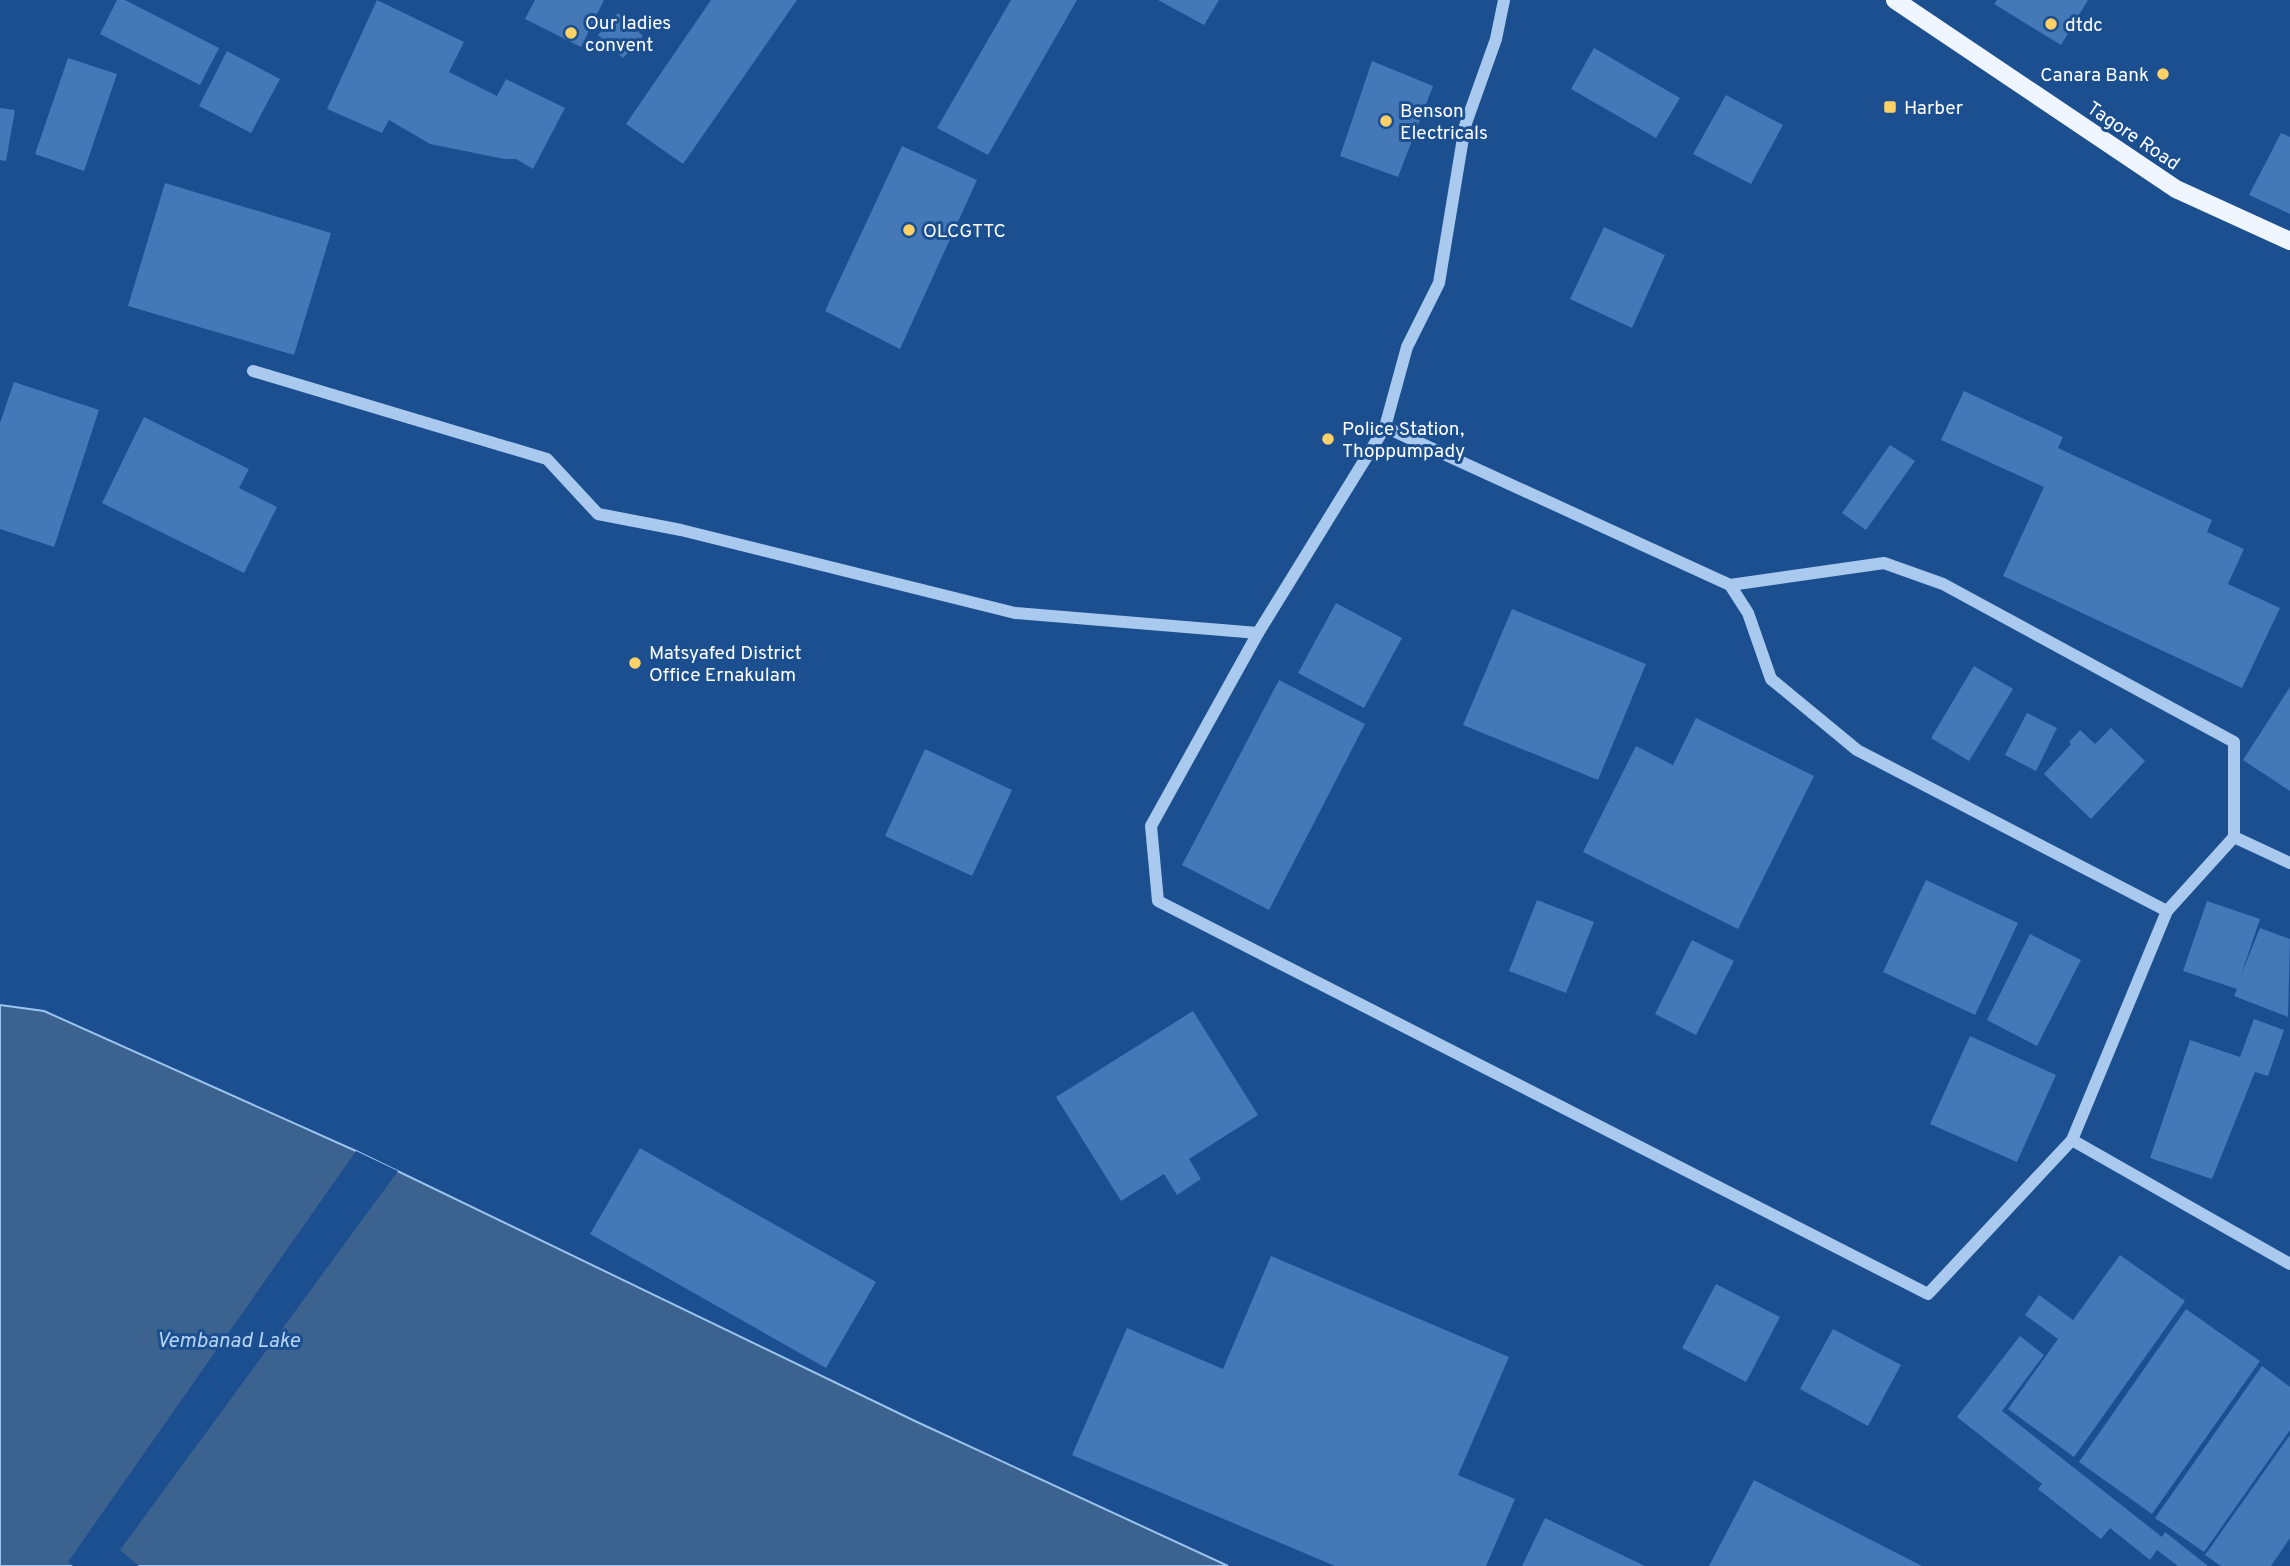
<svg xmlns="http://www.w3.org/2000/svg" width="2290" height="1566" font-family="Overpass,sans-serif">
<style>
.water{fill:#3c6290;stroke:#9cc4f0;stroke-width:2}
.pier{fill:#1b4f8f}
.building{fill:#4478b7}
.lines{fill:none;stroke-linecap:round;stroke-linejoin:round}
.minor{stroke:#a9c9ee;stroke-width:12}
.major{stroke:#f0f6ff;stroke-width:18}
.poi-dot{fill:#ffd166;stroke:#1b4f8f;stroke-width:2.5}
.labels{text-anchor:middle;stroke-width:6;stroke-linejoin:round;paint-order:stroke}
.poi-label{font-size:19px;fill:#fff;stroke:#1b4f8f;text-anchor:start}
.street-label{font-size:19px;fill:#fff;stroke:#1b4f8f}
.water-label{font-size:21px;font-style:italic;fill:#b5d3f5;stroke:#1b4f8f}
</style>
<rect width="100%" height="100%" fill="#1b4f8f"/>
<path class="water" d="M 0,1005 L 44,1011 L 356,1151 L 917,1422 L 1228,1566 L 0,1566 Z"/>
<path class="pier" d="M 356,1151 L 398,1171 L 120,1550 L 139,1566 L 73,1566 L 68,1562 Z"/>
<g class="building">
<path d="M 117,0 L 125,0 L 219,48 L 200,85 L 100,34 Z"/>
<path d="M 377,0 L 464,42 L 449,72 L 497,96 L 506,79 L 565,108 L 533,169 L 516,159 L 504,159 L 430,144 L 389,120 L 382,133 L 327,109 Z"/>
<path d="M 535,0 L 604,0 L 581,47 L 525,19 Z"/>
<path d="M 711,0 L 797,0 L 683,164 L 626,124 Z"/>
<path d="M 1011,0 L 1077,0 L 988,155 L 937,128 Z"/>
<path d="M 1158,0 L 1219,0 L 1204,25 Z"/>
<path d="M 1997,0 L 2088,0 L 2061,45 L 1994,4 Z"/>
<path d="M 618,13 L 643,36 L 623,58 L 598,35 Z"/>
<path d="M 1594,48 L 1680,98 L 1656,138 L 1571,89 Z"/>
<path d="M 227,51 L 280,79 L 251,133 L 199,106 Z"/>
<path d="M 68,58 L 117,74 L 84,171 L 35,154 Z"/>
<path d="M 1372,61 L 1433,86 L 1398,177 L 1340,156 Z"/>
<path d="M 1726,95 L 1783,125 L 1751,184 L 1693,154 Z"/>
<path d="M 0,108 L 15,110 L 6,161 L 0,160 Z"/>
<path d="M 2281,133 L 2290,137 L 2290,214 L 2249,195 Z"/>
<path d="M 902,146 L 977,180 L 900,349 L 825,311 Z"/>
<path d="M 165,183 L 331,233 L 294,355 L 128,306 Z"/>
<path d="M 1604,227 L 1665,255 L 1632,328 L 1570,299 Z"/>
<path d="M 14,382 L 99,410 L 54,547 L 0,529 L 0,423 Z"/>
<path d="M 1964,391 L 2063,437 L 2058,448 L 2212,520 L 2207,532 L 2244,549 L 2228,584 L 2280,608 L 2242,688 L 2003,576 L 2044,487 L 1941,440 Z"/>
<path d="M 144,417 L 249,469 L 239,488 L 277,507 L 244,573 L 102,503 Z"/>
<path d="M 1890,445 L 1915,461 L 1866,530 L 1842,513 Z"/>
<path d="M 1336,603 L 1402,638 L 1364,708 L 1298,673 Z"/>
<path d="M 1512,609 L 1646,664 L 1598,780 L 1463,725 Z"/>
<path d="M 1974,666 L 2013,689 L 1969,761 L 1931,738 Z"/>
<path d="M 1279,680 L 1365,724 L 1269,910 L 1182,865 Z"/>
<path d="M 2290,687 L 2290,791 L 2243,760 Z"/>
<path d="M 2027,713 L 2057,728 L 2036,771 L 2005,755 Z"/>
<path d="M 1696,718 L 1814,776 L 1738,929 L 1583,852 L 1636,746 L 1673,765 Z"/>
<path d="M 2111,728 L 2145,761 L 2091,819 L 2044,774 L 2071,744 L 2069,742 L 2080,730 L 2095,744 Z"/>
<path d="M 925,749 L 1012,790 L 972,876 L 885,836 Z"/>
<path d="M 1926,880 L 2018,923 L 1975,1015 L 1883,972 Z"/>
<path d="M 1537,900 L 1594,922 L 1566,993 L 1509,971 Z"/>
<path d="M 2207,901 L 2260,919 L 2241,975 L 2260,928 L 2290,939 L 2288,1017 L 2234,996 L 2237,989 L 2183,971 Z"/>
<path d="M 2030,934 L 2081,960 L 2037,1046 L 1987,1020 Z"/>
<path d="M 1692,940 L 1734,961 L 1696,1035 L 1655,1014 Z"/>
<path d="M 1193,1011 L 1258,1115 L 1189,1159 L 1201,1179 L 1177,1195 L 1164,1174 L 1121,1201 L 1056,1097 Z"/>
<path d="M 2254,1019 L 2284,1030 L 2268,1076 L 2255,1072 L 2212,1179 L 2150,1158 L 2190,1040 L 2240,1057 Z"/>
<path d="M 1970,1036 L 2056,1075 L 2017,1162 L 1930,1124 Z"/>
<path d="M 640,1148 L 876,1282 L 826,1368 L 590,1234 Z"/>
<path d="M 2120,1255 L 2185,1301 L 2074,1457 L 2008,1409 L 2058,1339 L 2025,1315 L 2039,1295 L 2073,1320 Z"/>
<path d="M 1271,1256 L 1509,1357 L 1458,1475 L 1515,1499 L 1486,1566 L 1335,1566 L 1072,1455 L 1127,1328 L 1223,1369 Z"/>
<path d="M 1716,1284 L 1780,1317 L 1746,1382 L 1682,1348 Z"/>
<path d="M 2186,1309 L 2260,1361 L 2152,1514 L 2079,1462 Z"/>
<path d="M 1833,1329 L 1901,1365 L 1868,1426 L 1800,1389 Z"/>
<path d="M 2020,1336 L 2044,1355 L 2002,1411 L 2162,1537 L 2165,1532 L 2208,1566 L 2178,1566 L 2157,1550 L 2150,1560 L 2110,1528 L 2101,1539 L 2038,1489 L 2042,1484 L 1957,1417 Z"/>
<path d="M 2262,1366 L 2290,1387 L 2290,1430 L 2204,1552 L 2155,1518 Z"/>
<path d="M 2290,1435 L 2290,1538 L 2271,1566 L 2221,1566 L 2205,1555 Z"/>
<path d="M 1754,1480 L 1922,1566 L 1709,1566 Z"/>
<path d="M 1545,1518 L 1645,1566 L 1522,1566 Z"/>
</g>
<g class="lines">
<g class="minor">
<path d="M 1504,0 L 1496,39 L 1465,126 L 1439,283 L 1407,347 L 1385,427 L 1258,633 L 1151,826 L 1158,901 L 1928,1294 L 2072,1140 L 2167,911 L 2234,837 L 2290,863"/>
<path d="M 253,371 L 547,459 L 598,514 L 681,530 L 1015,613 L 1258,633"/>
<path d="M 1385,427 L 1730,585 L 1748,613 L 1771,679 L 1857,750 L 2167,911"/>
<path d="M 1730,585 L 1884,563 L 1943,584 L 2234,742 L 2234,837"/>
<path d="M 2072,1140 L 2290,1264"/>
</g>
<path class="major" d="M 1895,0 L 2176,189 L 2290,241"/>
</g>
<g class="poi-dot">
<circle cx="2051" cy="24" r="7"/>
<circle cx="571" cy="33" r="7"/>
<circle cx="2163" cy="74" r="7"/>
<rect x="1883" y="100" width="14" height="14" rx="3.5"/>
<circle cx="1386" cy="121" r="7"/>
<circle cx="909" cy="230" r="7"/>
<circle cx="1328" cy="439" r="7"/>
<circle cx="635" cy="663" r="7"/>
</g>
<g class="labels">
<g class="poi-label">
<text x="585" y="29">Our ladies<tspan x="585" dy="22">convent</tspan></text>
<text x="2065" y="31">dtdc</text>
<text x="2149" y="81" text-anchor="end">Canara Bank</text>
<text x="1904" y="114">Harber</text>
<text x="1400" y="117">Benson<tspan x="1400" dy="22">Electricals</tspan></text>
<text x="923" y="237">OLCGTTC</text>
<text x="1342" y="435">Police Station,<tspan x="1342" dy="22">Thoppumpady</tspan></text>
<text x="649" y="659">Matsyafed District<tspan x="649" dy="22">Office Ernakulam</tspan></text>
</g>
<g class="street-label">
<text transform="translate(2134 135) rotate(34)" y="7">Tagore Road</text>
</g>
<g class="water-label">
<text x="228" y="1347">Vembanad Lake</text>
</g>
</g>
</svg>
